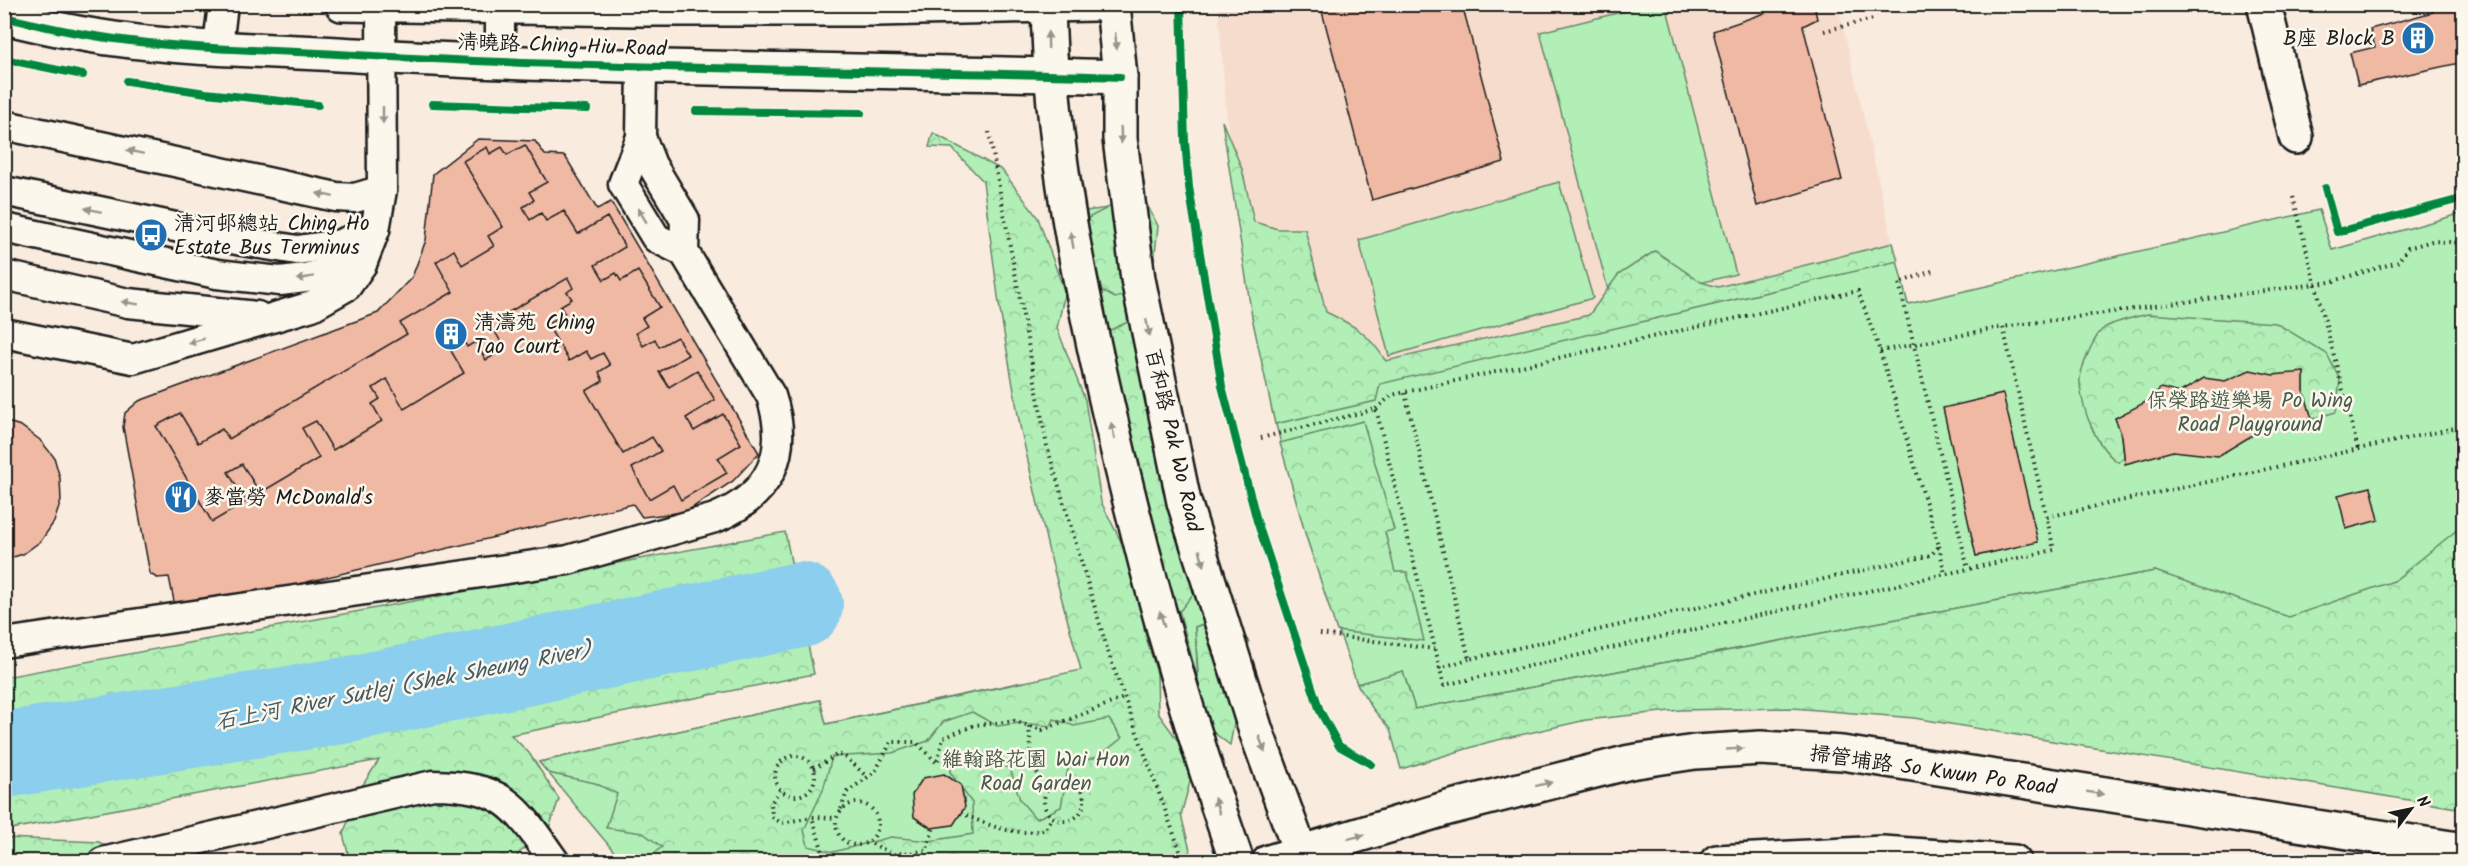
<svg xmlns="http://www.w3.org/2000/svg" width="2468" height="866" font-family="Kalam,'LXGW WenKai TC',sans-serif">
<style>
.built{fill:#f6dccd}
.green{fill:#b1efb6;stroke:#668669;stroke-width:1.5}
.forest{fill:url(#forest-crowns);stroke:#668669;stroke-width:1.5;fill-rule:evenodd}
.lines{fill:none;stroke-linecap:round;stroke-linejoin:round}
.river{stroke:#8cceed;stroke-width:86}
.building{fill:#f0b9a4;stroke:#1c1c1c;stroke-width:1.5}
.lane-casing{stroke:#1c1c1c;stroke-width:33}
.street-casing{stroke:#1c1c1c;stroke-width:38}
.secondary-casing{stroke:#1c1c1c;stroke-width:38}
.path{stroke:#1c1c1c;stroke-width:4;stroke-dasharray:1.5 4.5;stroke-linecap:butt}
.lane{stroke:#fbf7ec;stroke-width:28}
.street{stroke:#fbf7ec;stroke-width:33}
.secondary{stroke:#fbf7ec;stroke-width:33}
.cycleway-casing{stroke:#fbf7ec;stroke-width:11}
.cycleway{stroke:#00873e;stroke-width:8}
.oneway{fill:#97948e}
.labels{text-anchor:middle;stroke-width:5;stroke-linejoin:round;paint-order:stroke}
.poi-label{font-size:21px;fill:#1c1c1c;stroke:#fbf7ec;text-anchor:start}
.street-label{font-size:21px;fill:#1c1c1c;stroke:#fbf7ec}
.park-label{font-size:21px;fill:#495b4a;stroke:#fbf7ec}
.water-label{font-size:22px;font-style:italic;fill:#435a65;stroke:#fbf7ec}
</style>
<defs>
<pattern id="forest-crowns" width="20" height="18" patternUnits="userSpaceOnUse" patternTransform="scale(1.5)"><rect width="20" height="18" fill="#b1efb6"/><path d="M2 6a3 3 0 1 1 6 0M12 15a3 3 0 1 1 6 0" fill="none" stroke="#98cc9c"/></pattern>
</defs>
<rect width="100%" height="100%" fill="#f9ebde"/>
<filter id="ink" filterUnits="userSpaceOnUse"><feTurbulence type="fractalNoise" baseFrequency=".0167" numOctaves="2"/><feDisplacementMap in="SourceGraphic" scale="12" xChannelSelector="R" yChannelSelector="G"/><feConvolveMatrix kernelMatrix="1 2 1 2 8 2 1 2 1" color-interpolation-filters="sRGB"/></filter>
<g filter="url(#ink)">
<path class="built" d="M 1218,5 L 1838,5 L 1895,253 L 1272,410 L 1252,317 L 1233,193 Z"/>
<g class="green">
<path d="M 1650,5 L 1666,5 L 1736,274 L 1612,305 L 1540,32 Z"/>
<path d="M 1559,182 L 1593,298 L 1389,356 L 1359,240 Z"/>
<path d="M 1108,208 L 1146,424 L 1210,621 L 1195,627 L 1198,680 L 1120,395 L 1086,211 Z"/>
<path d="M 2319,210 L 2332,250 L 2463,213 L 2463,700 L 2155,571 L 1415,709 L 1403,672 L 1357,684 L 1306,536 L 1272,410 L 1895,253 L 1908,304 Z"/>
<path d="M 1022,682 L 1109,719 L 1122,738 L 1053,862 L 622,861 L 539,762 L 820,700 L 826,724 Z"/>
</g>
<g class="forest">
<path d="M 1222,121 L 1242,169 L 1254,222 L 1278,229 L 1305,229 L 1326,312 C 1355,326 1368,333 1386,361 L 1589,315 L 1618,275 L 1655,251 L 1701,282 L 1718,287 L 1893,243 L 1898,261 L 1380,384 L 1376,401 L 1275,424 L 1252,317 Z"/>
<path d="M 933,133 L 1002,170 L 1038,218 L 1065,293 L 1057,328 L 1085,400 L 1101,502 L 1140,579 L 1145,633 L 1157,673 L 1158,713 L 1182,746 L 1193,771 L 1181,815 L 1190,850 L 1184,861 L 644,861 L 662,847 L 643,833 L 606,828 L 617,794 L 595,783 L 548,773 L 539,762 L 820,700 L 826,724 L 1081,670 L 1048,548 L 1020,426 L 999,304 L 983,181 L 952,148 L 929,147 ZM 972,712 L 997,726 L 1020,723 L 1051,726 L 1054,719 L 1074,726 L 1109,719 L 1122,738 L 1098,757 L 1069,763 L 1061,807 L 1036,819 L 1020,800 L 1010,768 L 958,755 L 950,772 L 972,803 L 973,834 L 929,841 L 891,837 L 833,852 L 808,846 L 804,830 L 823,790 L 832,757 L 892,753 L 928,741 L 943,722 Z"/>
<path d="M 1140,191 L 1158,226 L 1152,281 L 1136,292 L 1115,298 L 1088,283 L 1074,251 L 1088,218 Z"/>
<path d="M 2148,314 L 2276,323 L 2327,354 L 2340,380 L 2336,412 L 2312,419 L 2304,392 L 2304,372 L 2115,418 L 2122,436 L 2124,457 L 2118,462 C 2096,448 2082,409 2080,384 C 2078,373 2094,336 2103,329 C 2111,322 2137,317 2148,314 Z"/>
<path d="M 1128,322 L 1144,336 L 1201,584 L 1179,612 L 1162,590 L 1160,544 L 1137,495 L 1100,375 L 1108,331 Z"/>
<path d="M 1363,421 L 1394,530 L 1385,532 L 1395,572 L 1407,572 L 1424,641 L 1337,631 L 1306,536 L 1280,443 Z"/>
<path d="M 2463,525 L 2463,809 L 1914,718 L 1793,708 L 1680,710 L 1586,720 L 1489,742 L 1401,769 L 1390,729 L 1373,709 L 1357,684 L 1403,671 L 1415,709 L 2155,571 L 2289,617 L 2394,581 Z"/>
<path d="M 785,532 L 814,674 L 511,735 L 529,753 L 559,799 L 549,828 L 520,852 L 514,861 L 350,861 L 343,834 L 362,786 L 379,760 L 5,830 L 5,677 Z"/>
<path d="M 1228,615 L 1249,642 L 1230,745 L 1205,726 L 1199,688 L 1195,627 Z"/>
<path d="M 5,838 L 99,842 L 131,861 L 5,862 Z"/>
</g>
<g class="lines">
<path class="river" d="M 4,755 L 347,700 L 800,605"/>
</g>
<g class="building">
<path d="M 1320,4 L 1462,4 L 1504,162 L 1372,200 Z"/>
<path d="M 1763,4 L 1814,4 L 1817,19 L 1803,26 L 1842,180 L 1757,206 L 1713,31 L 1765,13 Z"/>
<path d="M 2431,4 L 2464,4 L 2464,62 L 2358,85 L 2350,53 L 2375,47 L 2370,29 L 2433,12 Z"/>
<path d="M 478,139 L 535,141 L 545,155 L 565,156 L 597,209 L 611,202 L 759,453 L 733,481 L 686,512 L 642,517 L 633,504 L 181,612 L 175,606 L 169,577 L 157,578 L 150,574 L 123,427 L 125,413 L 139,401 L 378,313 L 412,277 L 426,240 L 433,174 Z"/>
<path d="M 525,145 L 547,182 L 529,192 L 534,200 L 523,207 L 530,220 L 541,213 L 546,221 L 564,211 L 578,234 L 607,217 L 625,247 L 595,265 L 604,280 L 616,273 L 621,281 L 638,271 L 660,307 L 642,318 L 647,326 L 636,333 L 643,346 L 655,339 L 659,347 L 677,337 L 688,355 L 659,372 L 669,387 L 697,370 L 715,400 L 686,418 L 694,431 L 723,414 L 741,444 L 718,458 L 727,473 L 681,500 L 673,485 L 649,499 L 632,468 L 661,451 L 652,437 L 623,454 L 586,391 L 603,381 L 599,372 L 610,365 L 603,353 L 591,359 L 586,351 L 569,361 L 547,324 L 565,314 L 560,306 L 572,299 L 567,292 L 573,288 L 568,278 L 490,323 L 505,349 L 486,360 L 475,342 L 467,347 L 461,335 L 447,344 L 464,373 L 404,409 L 387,379 L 373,388 L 380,399 L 372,404 L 382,421 L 333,450 L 316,421 L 302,428 L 319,458 L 260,493 L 242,464 L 228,472 L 246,502 L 212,522 L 156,426 L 180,413 L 198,443 L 222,429 L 229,439 L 407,334 L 400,323 L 453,292 L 436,262 L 454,250 L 462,265 L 494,246 L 488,236 L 503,227 L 463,161 L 487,147 L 490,154 L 502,147 L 507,155 Z"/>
<path d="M 2250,370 L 2273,375 L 2304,372 L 2304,392 L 2312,419 L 2256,433 L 2218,456 L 2173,451 L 2125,464 L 2122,436 L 2115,418 L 2144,403 L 2161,388 L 2179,393 L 2204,378 L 2225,381 Z"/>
<path d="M 2003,394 L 2038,542 L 1976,556 L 1943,408 Z"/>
<path d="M 4,421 L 21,426 L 40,440 L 54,457 L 60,478 L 61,501 L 54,522 L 41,541 L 23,554 L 4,560 Z"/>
<path d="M 2371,487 L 2379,520 L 2346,529 L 2338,495 Z"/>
<path d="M 944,774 L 961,785 L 965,807 L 953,825 L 931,828 L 914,817 L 912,795 L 923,778 Z"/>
</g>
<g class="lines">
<g class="lane-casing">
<g id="lane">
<path d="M 218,46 L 223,4"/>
<path d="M 500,62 L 500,4"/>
<path d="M 642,66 L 641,137 L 623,184 L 656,238 L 684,252"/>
<path d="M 4,125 L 336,197 L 355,198 L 382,190"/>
<path d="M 4,191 L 242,241 L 297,250 L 340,244 L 375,230"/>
<path d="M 4,228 L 217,274 L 280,281 L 305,278 L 362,264"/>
<path d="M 4,275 L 128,303 L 257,316"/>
<path d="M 4,333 L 133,359 L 312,306 L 347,286 L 362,264 L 375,230 L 382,190 L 381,6"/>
<path d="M 4,643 L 568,560 L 715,518 C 771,495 790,453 771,396 L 684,252 L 685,220 L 652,165 L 641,137"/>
<path d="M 103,862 L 433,785 C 505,786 515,805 555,862"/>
</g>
</g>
<g class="street-casing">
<path id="street" d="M 2264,4 L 2296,137"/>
</g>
<g class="secondary-casing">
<g id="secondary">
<path d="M 342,4 L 635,9 L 878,9 L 1094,4"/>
<path d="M 1048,4 C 1051,148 1078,278 1110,417 C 1144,567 1186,716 1237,862"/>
<path d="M 1113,4 L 1120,77 L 1120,139 L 1138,279 L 1184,502 L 1256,731 L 1304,862"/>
<path d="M 4,17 C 41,26 77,34 115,39 C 192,50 278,50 356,55 C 610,70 866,69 1120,77"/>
<path d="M 1269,862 L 1448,808 L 1630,762 L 1695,752 L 1761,748 L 1842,753 L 2464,850"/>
<path d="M 1717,862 L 1882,853 L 2014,862"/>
</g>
</g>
<g class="path">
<path d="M 1824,31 L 1873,19"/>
<path d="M 989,132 L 1047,446 L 1109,655 L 1184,862"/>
<path d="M 2293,197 L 2358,449"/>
<path d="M 1932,271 L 1899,283 L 1968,569"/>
<path d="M 1880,351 L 2003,327"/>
<path d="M 1376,409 L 1392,395 L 1858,291 L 1880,351 L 1939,546 L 1931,555 L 1469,659 L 1405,393"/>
<path d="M 1261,438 L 1376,409 L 1444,685 L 2054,550 L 2003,327 L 2330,282 L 2398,262 L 2408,248 L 2432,241 L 2464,243"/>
<path d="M 2047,517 L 2464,426"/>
<path d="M 1939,546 L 1945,574"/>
<path d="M 1320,634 L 1434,649"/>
<path d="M 1439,668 L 1469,659"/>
<path d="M 1029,726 L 1032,765 L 1047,788"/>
<circle cx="795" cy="776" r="20"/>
<path d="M 814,769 L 838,754 L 847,758 L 867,777"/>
<circle cx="1064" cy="801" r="20"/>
<path d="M 780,790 L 771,803 L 772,817 L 782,823 L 812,817"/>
<circle cx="857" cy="824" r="21"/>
<path d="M 841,809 L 847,792 L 875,772 L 891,742 L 916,742 L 937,763 L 943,738 L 975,725 L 1014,721 L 1042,730 L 1124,698"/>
<path d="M 961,813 C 988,825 1016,838 1046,829 L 1052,817"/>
<path d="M 872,844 L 894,854 L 926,851 L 934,827"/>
<path d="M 594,853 L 601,862"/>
<path d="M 826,862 L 812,817 L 836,818"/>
</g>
<use href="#lane" class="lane"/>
<use href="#street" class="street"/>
<use href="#secondary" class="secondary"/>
<g class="cycleway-casing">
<g id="cycleway">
<path d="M 1181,4 L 1185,141 L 1189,187 L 1222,386 L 1257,521 L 1320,711 L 1339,746 L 1371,764"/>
<path d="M 4,17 C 41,26 77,34 115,39 C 192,50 278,50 356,55 C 610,70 866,69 1120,77"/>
<path d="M 4,59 L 83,75"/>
<path d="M 127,81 L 206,93 L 318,105"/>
<path d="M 432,104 L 587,109"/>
<path d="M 696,111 L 861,113"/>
<path d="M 2325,188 L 2337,232 L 2464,198"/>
</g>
</g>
<use href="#cycleway" class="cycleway"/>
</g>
<defs><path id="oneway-solid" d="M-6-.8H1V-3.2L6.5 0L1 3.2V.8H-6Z" transform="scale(1.5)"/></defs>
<g class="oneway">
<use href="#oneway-solid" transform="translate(1048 40) rotate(-91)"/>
<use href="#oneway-solid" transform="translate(1116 41) rotate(84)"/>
<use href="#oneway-solid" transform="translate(383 115) rotate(90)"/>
<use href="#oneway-solid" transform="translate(1121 135) rotate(88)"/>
<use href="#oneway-solid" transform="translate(135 152) rotate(-168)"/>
<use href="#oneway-solid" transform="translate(325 195) rotate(-168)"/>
<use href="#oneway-solid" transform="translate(93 210) rotate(-168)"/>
<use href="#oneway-solid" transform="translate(642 215) rotate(-121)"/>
<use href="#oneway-solid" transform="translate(1072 240) rotate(-100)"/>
<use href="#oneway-solid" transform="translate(305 278) rotate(170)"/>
<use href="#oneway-solid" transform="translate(130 303) rotate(-171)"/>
<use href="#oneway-solid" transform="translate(1148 328) rotate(78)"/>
<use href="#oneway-solid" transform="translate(196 341) rotate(164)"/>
<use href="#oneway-solid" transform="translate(1113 431) rotate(-103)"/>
<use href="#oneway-solid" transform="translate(1202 558) rotate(73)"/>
<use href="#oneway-solid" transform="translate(1162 619) rotate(-106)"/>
<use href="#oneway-solid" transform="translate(1262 744) rotate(69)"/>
<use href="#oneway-solid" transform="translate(1735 749) rotate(-3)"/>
<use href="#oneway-solid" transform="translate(1544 784) rotate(-14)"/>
<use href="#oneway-solid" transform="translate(2095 793) rotate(9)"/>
<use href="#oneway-solid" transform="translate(1217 806) rotate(-109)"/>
<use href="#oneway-solid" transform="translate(1356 837) rotate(-14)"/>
</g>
</g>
<defs>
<g id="building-disc" transform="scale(1.725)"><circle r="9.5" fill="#1f6fb2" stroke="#fbf7ec"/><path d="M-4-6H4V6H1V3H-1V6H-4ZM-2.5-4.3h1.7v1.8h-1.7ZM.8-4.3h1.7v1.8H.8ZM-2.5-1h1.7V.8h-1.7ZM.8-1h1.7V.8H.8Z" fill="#fff"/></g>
<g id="bus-disc" transform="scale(1.725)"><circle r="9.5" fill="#1f6fb2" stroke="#fbf7ec"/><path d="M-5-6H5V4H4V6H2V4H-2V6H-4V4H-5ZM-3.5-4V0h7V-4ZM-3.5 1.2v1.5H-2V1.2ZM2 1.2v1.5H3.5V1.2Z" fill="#fff"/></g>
<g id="restaurant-disc" transform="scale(1.725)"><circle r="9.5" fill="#1f6fb2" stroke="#fbf7ec"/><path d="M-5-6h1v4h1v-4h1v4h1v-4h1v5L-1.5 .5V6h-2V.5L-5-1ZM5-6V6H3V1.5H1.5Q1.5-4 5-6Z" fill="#fff"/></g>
</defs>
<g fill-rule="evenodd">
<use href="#building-disc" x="2418" y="38"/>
<use href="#bus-disc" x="151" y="235"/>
<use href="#building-disc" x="451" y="334"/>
<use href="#restaurant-disc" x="181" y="497"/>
</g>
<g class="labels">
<g class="poi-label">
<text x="2395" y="45" text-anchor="end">B座 Block B</text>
<text x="174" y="230">清河邨總站 Ching Ho<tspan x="174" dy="24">Estate Bus Terminus</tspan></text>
<text x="474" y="329">清濤苑 Ching<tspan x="474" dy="24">Tao Court</tspan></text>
<text x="204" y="504">麥當勞 McDonald's</text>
</g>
<g class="street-label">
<text transform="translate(562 45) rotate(2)" y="7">清曉路 Ching Hiu Road</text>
<text transform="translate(1174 440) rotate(77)" y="7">百和路 Pak Wo Road</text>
<text transform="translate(1933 770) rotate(8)" y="7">掃管埔路 So Kwun Po Road</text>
</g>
<g class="park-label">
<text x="2250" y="407">保榮路遊樂場 Po Wing<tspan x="2250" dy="24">Road Playground</tspan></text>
<text x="1036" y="766">維翰路花園 Wai Hon<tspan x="1036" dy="24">Road Garden</tspan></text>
</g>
<g class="water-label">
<text transform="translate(403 685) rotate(-11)" y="8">石上河 River Sutlej (Shek Sheung River)</text>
</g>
</g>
<rect width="2468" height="866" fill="none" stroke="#fbf7ec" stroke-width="24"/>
<rect x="12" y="12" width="2444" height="842" fill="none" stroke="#1c1c1c" stroke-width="2" filter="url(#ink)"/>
<g transform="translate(2411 809) rotate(58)" stroke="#fbf7ec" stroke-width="4.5" paint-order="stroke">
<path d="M0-4.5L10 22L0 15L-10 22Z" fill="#1c1c1c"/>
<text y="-9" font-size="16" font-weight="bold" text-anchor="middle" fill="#1c1c1c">N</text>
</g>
</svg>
